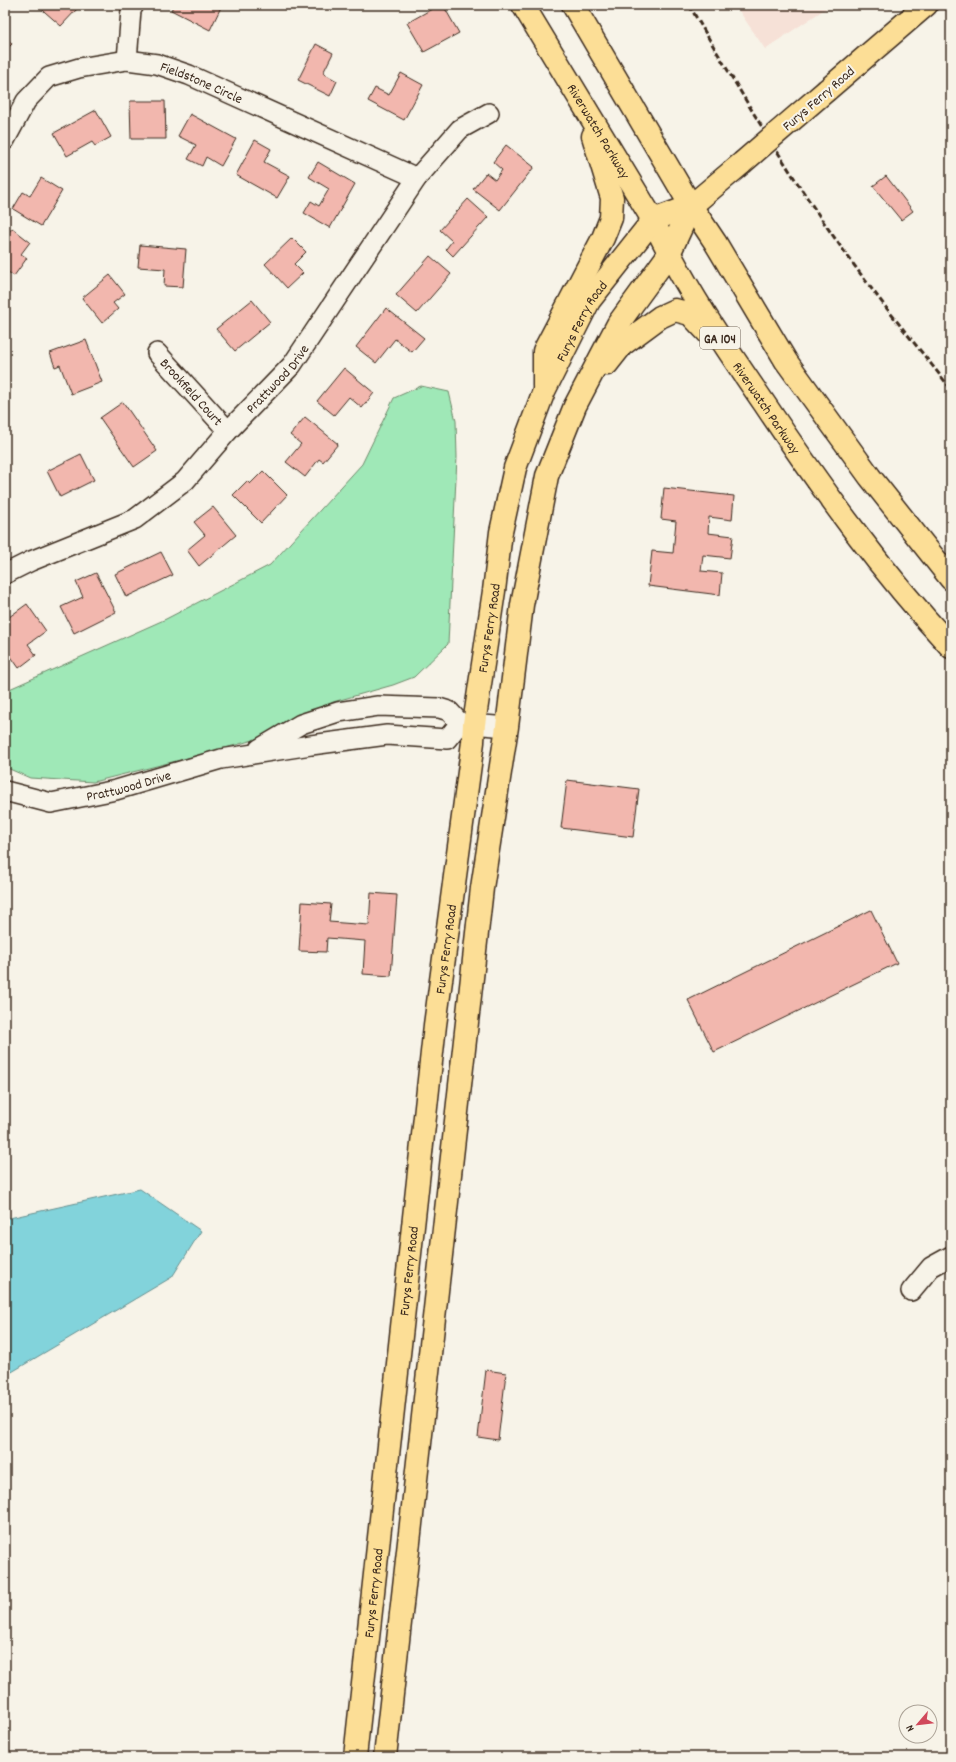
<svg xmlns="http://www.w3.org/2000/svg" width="956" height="1762" font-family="Dekko,sans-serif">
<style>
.built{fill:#f6e1d7}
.green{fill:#9fe8b7;stroke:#6d896a}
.water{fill:#82d3db;stroke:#668f8f}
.building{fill:#f2b7ae;stroke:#3b2a1e}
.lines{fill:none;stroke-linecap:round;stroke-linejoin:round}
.minor-casing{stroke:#3b2a1e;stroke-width:22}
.major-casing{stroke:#3b2a1e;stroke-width:25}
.minor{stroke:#f7f3e8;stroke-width:19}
.major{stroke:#fcde96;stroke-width:22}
.rail{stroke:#3b2a1e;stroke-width:3;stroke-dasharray:6 3;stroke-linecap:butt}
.major-bridge-casing{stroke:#3b2a1e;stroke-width:25;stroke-linecap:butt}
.major-bridge{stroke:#fcde96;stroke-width:22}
.labels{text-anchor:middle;stroke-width:4;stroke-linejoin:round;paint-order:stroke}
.shield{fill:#f7f3e8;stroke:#73665b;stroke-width:1}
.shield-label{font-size:13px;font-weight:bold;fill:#3b2a1e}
.street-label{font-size:14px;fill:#3b2a1e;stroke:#f7f3e8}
</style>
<rect width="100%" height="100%" fill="#f7f3e8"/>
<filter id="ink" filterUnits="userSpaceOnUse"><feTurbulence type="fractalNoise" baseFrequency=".025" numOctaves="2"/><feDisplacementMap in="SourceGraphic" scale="8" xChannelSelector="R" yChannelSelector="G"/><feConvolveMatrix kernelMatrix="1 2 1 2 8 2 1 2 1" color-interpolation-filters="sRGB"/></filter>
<g filter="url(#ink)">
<path class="built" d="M 735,5 L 831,5 L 765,49 Z"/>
<path class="green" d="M 421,386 L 449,392 L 456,421 L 457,457 L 448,644 L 414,677 L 393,685 L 333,702 L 271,735 L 204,754 L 93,782 L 30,778 L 5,767 L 5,691 L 166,619 L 270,565 L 362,464 L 394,398 Z"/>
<path class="water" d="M 140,1189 L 201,1231 L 172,1277 L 5,1376 L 5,1219 Z"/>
<g class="building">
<path d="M 37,5 L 72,5 L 77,9 L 61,26 Z"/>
<path d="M 174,5 L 222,5 L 210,30 L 171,10 Z"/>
<path d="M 439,5 L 443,5 L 459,33 L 424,52 L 407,23 Z"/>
<path d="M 5,36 L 12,44 L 5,51 Z"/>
<path d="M 316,44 L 333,53 L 323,73 L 337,81 L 330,96 L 298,80 Z"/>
<path d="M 401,73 L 423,85 L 404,120 L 368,101 L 375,88 L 389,95 Z"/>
<path d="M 130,101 L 165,101 L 166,139 L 131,139 Z"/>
<path d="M 96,110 L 111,137 L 95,146 L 92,142 L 67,156 L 54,133 Z"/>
<path d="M 190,114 L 236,139 L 221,166 L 206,157 L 202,166 L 188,159 L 196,145 L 178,136 Z"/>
<path d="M 255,140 L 271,149 L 264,162 L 290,176 L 277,198 L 236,175 Z"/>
<path d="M 506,145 L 534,167 L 500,210 L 473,189 L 486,173 L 495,180 L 502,170 L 493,162 Z"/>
<path d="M 318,162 L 355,184 L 330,228 L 304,213 L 311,201 L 319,206 L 329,189 L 309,177 Z"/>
<path d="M 886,176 L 913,211 L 901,220 L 873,186 Z"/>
<path d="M 41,178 L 62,191 L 41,226 L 13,209 L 23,192 L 30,196 Z"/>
<path d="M 468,199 L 488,217 L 453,256 L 446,249 L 452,241 L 440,230 Z"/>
<path d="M 12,228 L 30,242 L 21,254 L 27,258 L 14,276 L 5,270 L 5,238 Z"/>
<path d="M 292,238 L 306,252 L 294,264 L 303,273 L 287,288 L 265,264 Z"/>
<path d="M 140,245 L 186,249 L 183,287 L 164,286 L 165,269 L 138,267 Z"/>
<path d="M 430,256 L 451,274 L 417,313 L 396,295 Z"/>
<path d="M 110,275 L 125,294 L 113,303 L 118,309 L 102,323 L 82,298 Z"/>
<path d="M 252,300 L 270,322 L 235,351 L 216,329 Z"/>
<path d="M 386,308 L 424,338 L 412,352 L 395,339 L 376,363 L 356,347 Z"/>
<path d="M 86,340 L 102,382 L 71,394 L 60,365 L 55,367 L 50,353 Z"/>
<path d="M 344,368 L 374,393 L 362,408 L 349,397 L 334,415 L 317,401 Z"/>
<path d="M 123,402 L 157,451 L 134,467 L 100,418 Z"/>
<path d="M 305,417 L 338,444 L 323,462 L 319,459 L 305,477 L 286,462 L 301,444 L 290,435 Z"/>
<path d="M 81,454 L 94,480 L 60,497 L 47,471 Z"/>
<path d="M 263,471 L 287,495 L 261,523 L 233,495 L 247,481 L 250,484 Z"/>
<path d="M 664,488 L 734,496 L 732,520 L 709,517 L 708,533 L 733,536 L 730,558 L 703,555 L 701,571 L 722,573 L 720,595 L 648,586 L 652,551 L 673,553 L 676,521 L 661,519 Z"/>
<path d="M 213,507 L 236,535 L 199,566 L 187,550 L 205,535 L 194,522 Z"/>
<path d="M 161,552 L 173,575 L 126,597 L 115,574 Z"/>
<path d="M 96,573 L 116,612 L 74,633 L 61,607 L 83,597 L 76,582 Z"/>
<path d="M 27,604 L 46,631 L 28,644 L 36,655 L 19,668 L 5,648 L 5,620 Z"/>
<path d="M 567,780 L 639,789 L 633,837 L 561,828 Z"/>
<path d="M 371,893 L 397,895 L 391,976 L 363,974 L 365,941 L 327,938 L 326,952 L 299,951 L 302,902 L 331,904 L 329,922 L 369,925 Z"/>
<path d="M 871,910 L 897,963 L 714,1052 L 688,1000 Z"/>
<path d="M 486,1370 L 506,1373 L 498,1440 L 478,1437 Z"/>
</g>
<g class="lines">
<g class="minor-casing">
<g id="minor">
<path d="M 127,60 L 131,10 L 134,5"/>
<path id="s1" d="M 5,140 L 26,101 L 49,77 L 79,68 L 127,60 L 157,64 L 189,75 L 417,178"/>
<path id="s2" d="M 157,353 L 228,431"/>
<path id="s3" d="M 5,574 L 31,561 L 135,519 L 185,481 L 228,431 L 292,365 L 417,178 L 460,129 L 489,113"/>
<path d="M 259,749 L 301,724 L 338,712 L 378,706 L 439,708 L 449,711 L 460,723 L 507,727"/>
<path id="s4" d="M 5,791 L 51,803 L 116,790 L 221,759 L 311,745 L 387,735 L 447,739 L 460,723"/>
<path d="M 911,1291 L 931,1267 L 951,1256"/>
</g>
</g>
<g class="major-casing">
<g id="major">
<path id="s5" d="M 523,5 L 653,220 C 683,285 724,345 764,403 C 821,488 881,571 951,647"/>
<path d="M 573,5 L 691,206 L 715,242 L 786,361 L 870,477 L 951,579"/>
<path d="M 827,90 L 926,5"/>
<path d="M 607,364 L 622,345 L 660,317 L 675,310 L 690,314 L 708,333"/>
<path d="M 544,386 L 544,351 L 603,238 L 611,218 L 612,198 L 593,136"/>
<path id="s6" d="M 355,1757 L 435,1025 L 473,742 L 474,724 L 494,591 L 501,532 L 515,468 L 544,391 L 589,301 L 653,220 L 691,206 L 742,163"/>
<path d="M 385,1757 L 482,888 L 507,727 L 522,605 L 547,476 L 575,406 L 618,324 L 669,254 L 691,206"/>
</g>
</g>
<use href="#minor" class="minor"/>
<use href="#major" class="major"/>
<path class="rail" d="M 689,5 C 740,91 790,177 849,258 C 881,303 917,346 951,389"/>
<g class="major-bridge-casing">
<path id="major-bridge" d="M 742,163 L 827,90"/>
</g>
<use href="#major-bridge" class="major-bridge"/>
</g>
</g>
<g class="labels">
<rect class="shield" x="700" y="327" width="40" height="22" rx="3"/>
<g class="shield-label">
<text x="720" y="343">GA 104</text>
</g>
<g class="street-label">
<text dy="5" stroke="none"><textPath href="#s1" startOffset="236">Fieldstone Circle</textPath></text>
<text transform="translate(818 98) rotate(-41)" y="5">Furys Ferry Road</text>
<text dy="5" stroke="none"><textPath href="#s5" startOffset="147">Riverwatch Parkway</textPath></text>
<text dy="5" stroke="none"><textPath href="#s6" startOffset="1461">Furys Ferry Road</textPath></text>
<text dy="5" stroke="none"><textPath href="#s3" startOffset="342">Prattwood Drive</textPath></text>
<text dy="5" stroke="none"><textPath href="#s2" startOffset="52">Brookfield Court</textPath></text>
<text dy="5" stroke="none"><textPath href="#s5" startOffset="471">Riverwatch Parkway</textPath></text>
<text dy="5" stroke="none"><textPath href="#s6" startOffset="1137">Furys Ferry Road</textPath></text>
<text dy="5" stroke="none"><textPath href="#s4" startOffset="127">Prattwood Drive</textPath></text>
<text dy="5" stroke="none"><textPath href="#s6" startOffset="813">Furys Ferry Road</textPath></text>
<text dy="5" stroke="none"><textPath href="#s6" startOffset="489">Furys Ferry Road</textPath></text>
<text dy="5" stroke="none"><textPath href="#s6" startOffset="165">Furys Ferry Road</textPath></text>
</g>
</g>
<rect width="956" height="1762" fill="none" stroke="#f7f3e8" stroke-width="20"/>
<rect x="10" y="10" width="936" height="1742" fill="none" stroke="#3b2a1e" stroke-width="1.5" filter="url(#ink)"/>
<g transform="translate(918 1724) rotate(242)"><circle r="19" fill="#f7f3e8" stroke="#aca397"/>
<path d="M0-3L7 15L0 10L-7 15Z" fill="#d1495b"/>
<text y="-6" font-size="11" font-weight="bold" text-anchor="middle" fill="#3b2a1e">N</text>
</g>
</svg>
